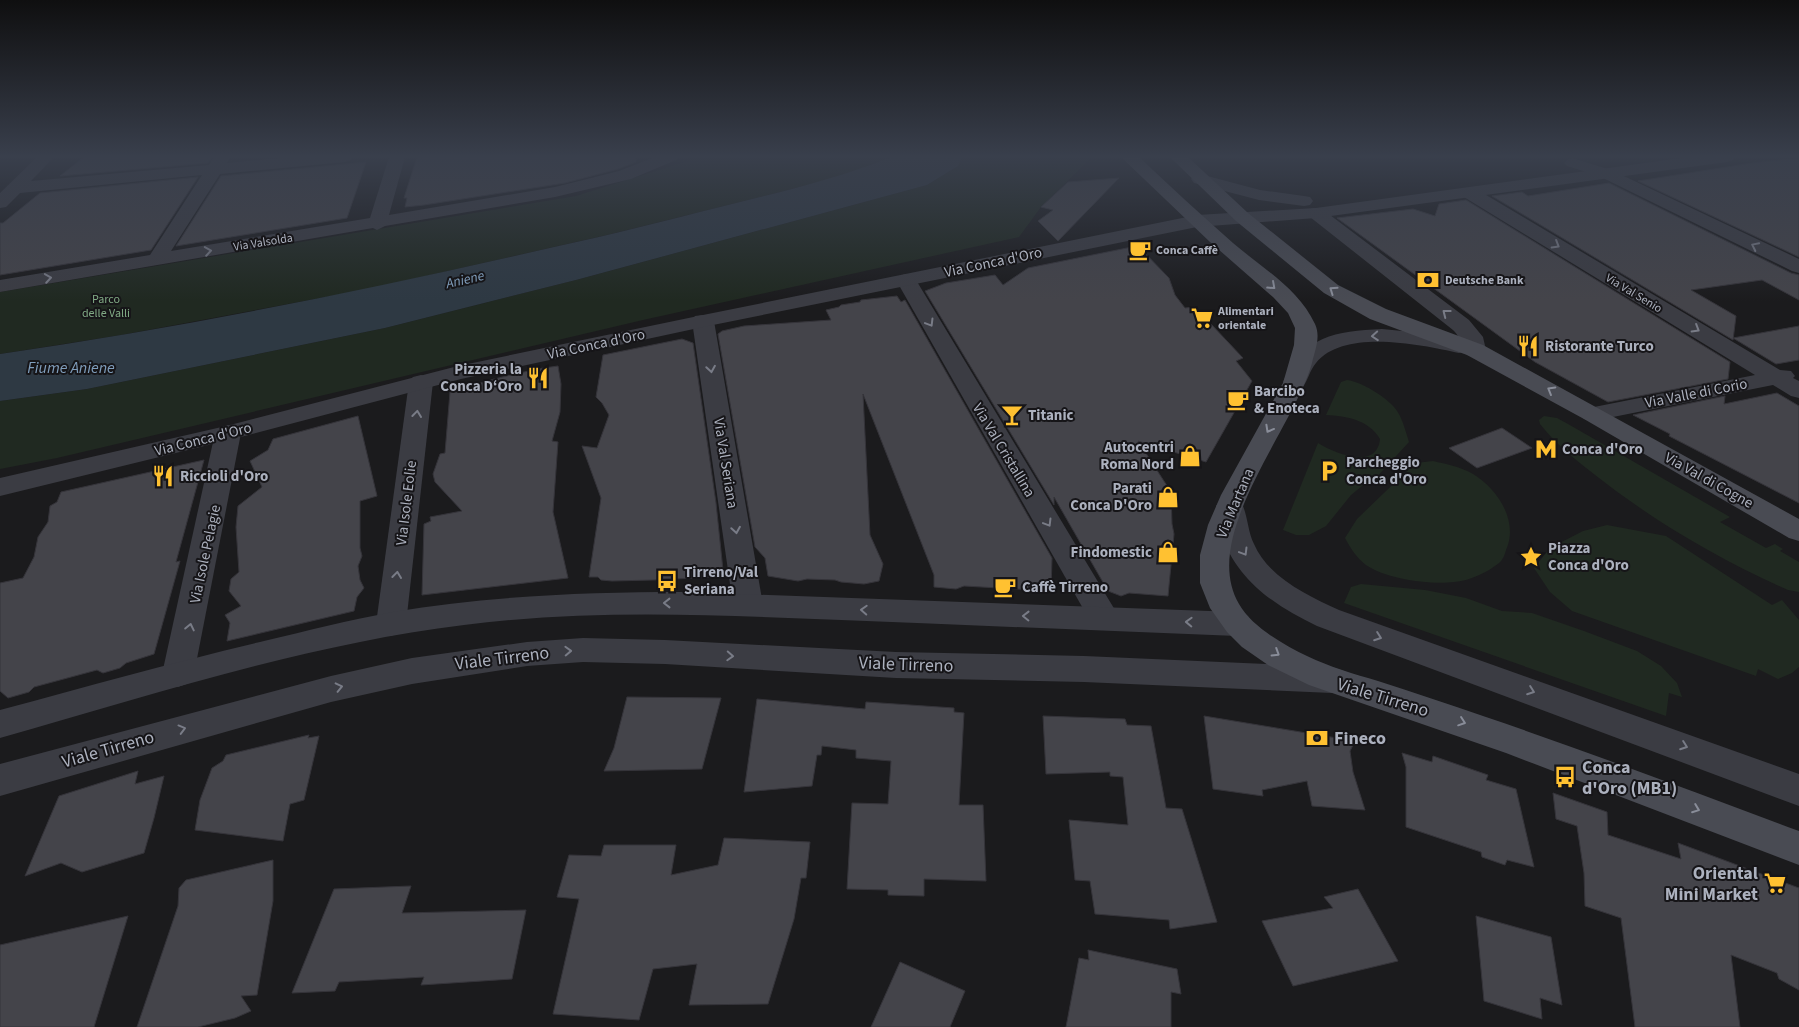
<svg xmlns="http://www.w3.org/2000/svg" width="1799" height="1027" font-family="'Source Sans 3',sans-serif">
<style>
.green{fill:#202921}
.water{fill:#2e3943}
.building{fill:#44444a;stroke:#35343a}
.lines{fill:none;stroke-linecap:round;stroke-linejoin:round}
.pedestrian{fill:#3b3c43;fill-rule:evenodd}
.minor{fill:#3b3c43;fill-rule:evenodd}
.tertiary{fill:#3b3c43;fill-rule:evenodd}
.secondary{fill:#494b53;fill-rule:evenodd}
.oneway{stroke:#797c87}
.oneway2{stroke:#898d99}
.labels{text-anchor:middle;stroke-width:4;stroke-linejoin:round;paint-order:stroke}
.far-street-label{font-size:12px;fill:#acb1be;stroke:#161518}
.far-poi-label{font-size:12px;font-weight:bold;fill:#acb1be;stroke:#161518;text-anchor:start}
.far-park-label{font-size:12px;fill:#81aa85;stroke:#161518}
.far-water-label{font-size:14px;font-style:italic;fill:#809ebc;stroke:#161518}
.street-label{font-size:15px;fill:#acb1be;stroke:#161518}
.poi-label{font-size:15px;font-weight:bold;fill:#acb1be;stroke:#161518;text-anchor:start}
.water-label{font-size:16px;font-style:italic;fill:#809ebc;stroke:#161518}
.near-street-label{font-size:18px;fill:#acb1be;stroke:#161518}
.near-poi-label{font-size:18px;font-weight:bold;fill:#acb1be;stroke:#161518;text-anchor:start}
</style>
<rect width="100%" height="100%" fill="#1b1b1d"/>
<g class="green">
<path d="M 695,157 L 891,157 L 850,174 L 768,195 L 611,234 L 364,290 L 121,335 L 0,354 L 0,292 L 576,196 L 681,163 Z"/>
<path d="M 962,157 L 1092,157 L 1041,207 L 1019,237 L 643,320 L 57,458 L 0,469 L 0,401 L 87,389 L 385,328 L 576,280 L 927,185 L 958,166 Z"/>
<path d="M 1347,380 C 1363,382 1394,401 1400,416 C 1404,424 1406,433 1409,442 L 1372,482 L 1362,486 L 1351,495 L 1326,526 L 1309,535 L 1296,535 L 1283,530 L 1318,443 C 1334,453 1377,471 1380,439 C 1369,420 1347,416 1326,415 L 1341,382 Z"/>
<path d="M 1544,416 L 1557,418 L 1568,424 L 1730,517 L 1720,522 L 1766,548 L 1775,544 L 1783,549 L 1780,551 L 1799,562 L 1799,592 L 1788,590 C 1718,559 1650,519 1590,471 C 1572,457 1554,442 1540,424 L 1539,420 Z"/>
<path d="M 1433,461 C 1446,464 1461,467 1473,474 C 1498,489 1519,522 1506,550 C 1505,554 1503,560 1499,563 C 1488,572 1469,581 1454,582 C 1430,585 1386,579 1366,565 C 1356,557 1351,549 1345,538 L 1357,519 L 1412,466 L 1416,463 Z"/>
<path d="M 1607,525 L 1666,536 L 1772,605 L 1782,600 L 1799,620 L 1799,667 L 1792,673 L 1778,679 L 1758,669 L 1756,676 L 1572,611 L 1550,592 L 1534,568 L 1550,548 L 1583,531 Z"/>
<path d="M 1361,584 L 1425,590 L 1466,598 L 1502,611 L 1532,613 L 1584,631 L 1637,651 L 1661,666 L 1677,683 L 1682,697 L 1669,693 L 1666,716 L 1344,603 L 1351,587 Z"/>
</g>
<path class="water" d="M 891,157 L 962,157 L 958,166 L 927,185 L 576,280 L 385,328 L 87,389 L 0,401 L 0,354 C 186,327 371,289 554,247 C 611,235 667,220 724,206 C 780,192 837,179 891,157 Z"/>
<g class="building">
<path d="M 84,157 L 212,157 L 208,163 L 60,176 Z"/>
<path d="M 417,157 L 636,157 L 636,162 L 618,169 L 565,183 L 424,205 L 405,207 L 407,198 L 404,198 Z"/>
<path d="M 1799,158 L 1799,257 L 1638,181 L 1752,163 Z"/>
<path d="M 366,162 L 347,218 L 176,246 L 221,176 Z"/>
<path d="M 198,177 L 151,250 L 0,275 L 0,223 L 3,223 L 40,193 Z"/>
<path d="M 1119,178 L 1058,241 L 1038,221 L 1053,210 L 1041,207 L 1068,182 Z"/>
<path d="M 1609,183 L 1791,273 L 1799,275 L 1799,300 L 1762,280 L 1691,290 L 1736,316 L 1733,340 L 1492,196 L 1522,192 L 1528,196 Z"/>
<path d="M 1466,200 L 1730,362 L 1728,379 L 1608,402 L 1535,362 L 1337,218 L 1413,209 L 1435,216 L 1439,204 Z"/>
<path d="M 1132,247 L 1139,247 L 1169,278 L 1175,295 L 1185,308 L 1195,307 L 1243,358 L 1236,361 L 1252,381 L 1206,462 L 1138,441 L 1171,492 L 1172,524 L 1174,534 L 1168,596 L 1129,593 L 1121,596 L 1108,591 L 1054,497 L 1054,505 L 925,291 L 946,283 L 995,275 L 1003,285 L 1028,268 Z"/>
<path d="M 897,296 L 901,302 L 905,300 L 1052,558 L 1051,591 L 964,586 L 956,589 L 934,587 L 934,575 L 863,394 L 870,535 L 883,564 L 879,581 L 864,584 L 841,582 L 835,580 L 807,579 L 798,581 L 768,576 L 765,558 L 755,547 L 718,334 L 722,331 L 744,326 L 831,320 L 826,310 L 839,307 L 841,305 L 860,302 L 861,300 Z"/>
<path d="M 1799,326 L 1799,360 L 1776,364 L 1733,338 Z"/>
<path d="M 682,339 L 693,343 L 716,503 L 723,570 L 716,577 L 653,580 L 612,581 L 601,580 L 598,577 L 589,577 L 601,498 L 582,446 L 597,448 L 609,415 L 602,403 L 596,397 L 603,355 Z"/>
<path d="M 558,366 L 561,384 L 560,412 L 552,441 L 558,442 L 553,512 L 568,578 L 422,595 L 424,524 L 431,521 L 430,517 L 462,511 L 435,482 L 433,474 L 440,454 L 445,453 L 450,392 L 494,379 L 537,369 Z"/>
<path d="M 1777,393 L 1799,406 L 1799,503 L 1669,436 L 1670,434 L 1633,415 L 1725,396 L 1724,404 Z"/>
<path d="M 358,416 L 377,496 L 360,501 L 360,548 L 362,556 L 358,566 L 360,580 L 364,588 L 357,597 L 354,611 L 227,641 L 230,623 L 225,615 L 241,606 L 229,591 L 231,579 L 239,572 L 236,527 L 238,506 L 262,487 L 250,461 L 268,450 L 273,439 Z"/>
<path d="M 1502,428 L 1532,448 L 1477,468 L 1449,448 Z"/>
<path d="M 204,460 L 176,562 L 180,561 L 154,654 L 126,663 L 120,668 L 103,673 L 97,670 L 34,687 L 29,692 L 8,698 L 0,691 L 0,583 L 23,578 L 34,557 L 38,537 L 48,522 L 50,506 L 57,502 L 61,492 Z"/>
<path d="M 627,697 L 721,698 L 702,769 L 604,771 L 614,748 Z"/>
<path d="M 757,699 L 865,709 L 866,702 L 954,708 L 954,712 L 964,713 L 959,805 L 983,805 L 986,881 L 924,879 L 924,896 L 888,895 L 888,890 L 847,889 L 852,803 L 888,804 L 891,761 L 856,758 L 856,750 L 822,746 L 821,755 L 817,755 L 812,786 L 744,792 Z"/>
<path d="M 1043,716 L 1125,719 L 1127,725 L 1151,726 L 1166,808 L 1182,809 L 1217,922 L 1170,929 L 1169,920 L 1095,914 L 1090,881 L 1075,880 L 1069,820 L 1128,825 L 1123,777 L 1110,776 L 1110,772 L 1046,774 Z"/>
<path d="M 1204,716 L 1355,741 L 1350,751 L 1353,772 L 1365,810 L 1312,806 L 1307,781 L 1262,790 L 1263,796 L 1213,789 Z"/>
<path d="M 309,735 L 308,738 L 319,736 L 304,800 L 290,804 L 283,841 L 195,830 L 200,800 L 212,768 L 223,761 L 226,755 Z"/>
<path d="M 1402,753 L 1432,762 L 1433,756 L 1488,775 L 1486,780 L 1516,789 L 1534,867 L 1507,860 L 1505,865 L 1482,857 L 1481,852 L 1406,827 L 1406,767 Z"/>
<path d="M 138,771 L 135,784 L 164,776 L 154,818 L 144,853 L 82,872 L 61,863 L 25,876 L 59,796 Z"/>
<path d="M 1553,793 L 1607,812 L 1608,835 L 1681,859 L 1678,843 L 1799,888 L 1799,990 L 1779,979 L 1777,973 L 1731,955 L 1740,1027 L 1635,1027 L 1621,918 L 1585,906 L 1584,873 L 1577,826 L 1556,819 Z"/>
<path d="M 724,838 L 810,842 L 806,878 L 801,878 L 794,919 L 768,1004 L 689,1005 L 697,964 L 653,969 L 639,1020 L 553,1014 L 579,899 L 557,897 L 569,855 L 601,856 L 604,845 L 676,845 L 671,875 L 718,865 Z"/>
<path d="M 273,860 L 273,901 L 257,995 L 241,996 L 251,1011 L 235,1018 L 198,1027 L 137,1027 L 178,906 L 179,888 L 186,880 Z"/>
<path d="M 411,886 L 402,913 L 526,910 L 512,979 L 421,985 L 424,977 L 339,982 L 335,991 L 292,993 L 334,889 Z"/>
<path d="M 1358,889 L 1398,961 L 1293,986 L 1262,921 L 1333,908 L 1324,897 Z"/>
<path d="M 128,916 L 94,1027 L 0,1027 L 0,945 Z"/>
<path d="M 1476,916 L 1551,937 L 1562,1005 L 1540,998 L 1542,1019 L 1484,1001 Z"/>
<path d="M 1088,950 L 1177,969 L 1181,994 L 1171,992 L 1171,1027 L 1066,1027 L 1079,958 L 1089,960 Z"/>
<path d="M 900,962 L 965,991 L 950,1027 L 871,1027 Z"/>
</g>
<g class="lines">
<path class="pedestrian" d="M 1572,158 L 1614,171 L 1617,174 L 1614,177 L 1609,179 L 1567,166 L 1564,163 L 1567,160 Z"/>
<g class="minor">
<path d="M 37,157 L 54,157 L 31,181 L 209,165 L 214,157 L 230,157 L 227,163 L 291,157 L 353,157 L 351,160 L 345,162 L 220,174 L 171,251 L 370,218 L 389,157 L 405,157 L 389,215 L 555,187 L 619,171 L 655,157 L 678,157 L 676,160 L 631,179 L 555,197 L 385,226 L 377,230 L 373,228 L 0,292 L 0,280 L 150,255 L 202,175 L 20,193 L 6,207 L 0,208 L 0,193 Z"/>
<path d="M 1609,169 L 1799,259 L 1799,273 L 1792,271 L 1603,178 L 1601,174 L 1603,170 Z"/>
<path d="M 1470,188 L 1476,189 L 1780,370 L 1791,371 L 1795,376 L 1793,378 L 1799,381 L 1799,398 L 1791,396 L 1773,385 L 1593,421 L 1584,419 L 1581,414 L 1584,409 L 1755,375 L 1464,197 L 1461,193 L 1464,189 Z"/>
<path d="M 1316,208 L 1322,209 L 1469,320 L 1483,337 L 1486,350 L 1483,355 L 1475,357 L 1467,355 C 1460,345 1463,340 1453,330 L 1310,217 L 1307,213 L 1310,209 Z"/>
<path d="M 906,274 L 913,276 L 916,280 L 1115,610 L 1119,618 L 1115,626 L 1104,629 L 1093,626 L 896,280 L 899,276 Z"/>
<path d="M 703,315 L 711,316 L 714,321 L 763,605 L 759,613 L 748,616 L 737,613 L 733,605 L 692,321 L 695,316 Z"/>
<path d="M 421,375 L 429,377 L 433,382 L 406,624 L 402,632 L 391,636 L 380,632 L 376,624 L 409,382 L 413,377 Z"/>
<path d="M 228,425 L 237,428 L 241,433 L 194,674 L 189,683 L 178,687 L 167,683 L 162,674 L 215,433 L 219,428 Z"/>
</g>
<g class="tertiary">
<path d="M 1689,157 L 1735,157 L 1733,160 L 1727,162 L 1316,218 L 1197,227 L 703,327 L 461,379 L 237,438 L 0,496 L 0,478 L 226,426 L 458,366 L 703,315 L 1197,215 L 1316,208 Z"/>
<path d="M 1200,174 L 1260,190 L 1304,196 L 1310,197 L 1313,201 L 1310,205 L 1304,206 L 1259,200 L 1194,183 L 1191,179 L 1194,175 Z"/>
<path d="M 1382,329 L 1423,333 L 1467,341 L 1470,346 L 1467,351 L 1459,353 C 1422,345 1344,328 1316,363 C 1310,370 1308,380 1303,387 L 1295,389 L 1287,387 L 1283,382 C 1304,336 1335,331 1382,329 Z"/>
<path d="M 1230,497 L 1240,500 C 1248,513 1247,530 1254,544 C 1268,577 1308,596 1339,610 L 1799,774 L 1799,806 L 1317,626 C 1275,606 1236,580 1221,533 C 1218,524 1218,515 1216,506 L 1220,500 Z"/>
<path d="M 683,592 L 1237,612 L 1248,616 L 1252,624 L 1248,632 L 1237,636 C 1105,631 973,625 841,620 C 715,615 590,609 464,625 C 308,644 151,695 0,738 L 0,710 C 88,686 175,662 264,641 C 306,631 349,620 393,612 C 489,596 586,592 683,592 Z"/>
<path d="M 583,638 L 665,640 L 896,652 L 1084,656 L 1332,667 L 1344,671 L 1348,680 L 1344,689 L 1332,693 L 1084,682 L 896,678 L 665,664 L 583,662 L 527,666 L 412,684 L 331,702 L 0,796 L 0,764 L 331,676 L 412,658 L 527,642 Z"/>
</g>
<g class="secondary">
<path d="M 1121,157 L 1139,157 C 1170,186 1201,215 1233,243 C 1262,268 1298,288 1315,324 C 1321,337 1315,350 1312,363 C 1293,430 1199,536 1239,604 C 1252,627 1284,645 1307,656 C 1330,667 1354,674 1378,681 C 1413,692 1448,704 1483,716 C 1589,752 1694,792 1799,831 L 1799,865 L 1506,753 L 1309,685 L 1268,665 L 1242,647 L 1227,632 L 1210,608 L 1200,583 L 1200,555 L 1208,525 L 1221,495 L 1283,383 L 1294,345 L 1295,328 L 1288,313 L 1273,297 L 1210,242 Z"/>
<path d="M 1170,157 L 1188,157 L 1248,213 L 1338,285 L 1386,309 L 1483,345 L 1799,519 L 1799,541 L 1789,538 L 1584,419 L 1467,355 L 1370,319 L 1324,293 L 1236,221 Z"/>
</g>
</g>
<defs><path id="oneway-chevron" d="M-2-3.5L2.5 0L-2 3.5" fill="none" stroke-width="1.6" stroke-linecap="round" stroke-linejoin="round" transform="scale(1.25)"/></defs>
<g class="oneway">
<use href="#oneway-chevron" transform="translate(1556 245) rotate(31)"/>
<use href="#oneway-chevron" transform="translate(1755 246) rotate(-154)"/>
<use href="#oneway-chevron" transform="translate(208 251) rotate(-9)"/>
<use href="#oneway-chevron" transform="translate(48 278) rotate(-9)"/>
<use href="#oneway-chevron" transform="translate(1446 313) rotate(-142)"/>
<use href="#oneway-chevron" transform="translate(930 323) rotate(59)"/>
<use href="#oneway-chevron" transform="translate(1696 329) rotate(31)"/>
<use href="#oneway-chevron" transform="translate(1375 336) rotate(176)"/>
<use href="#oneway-chevron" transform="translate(711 369) rotate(81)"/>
<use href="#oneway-chevron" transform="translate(417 414) rotate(-83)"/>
<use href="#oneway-chevron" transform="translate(1048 523) rotate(59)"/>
<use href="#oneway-chevron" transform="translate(736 530) rotate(81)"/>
<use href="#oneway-chevron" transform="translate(1244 552) rotate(59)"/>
<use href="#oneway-chevron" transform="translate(397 575) rotate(-83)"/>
<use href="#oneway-chevron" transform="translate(667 603) rotate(-180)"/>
<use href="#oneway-chevron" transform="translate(864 610) rotate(-177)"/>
<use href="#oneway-chevron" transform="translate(1026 616) rotate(-179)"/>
<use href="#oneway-chevron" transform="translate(1189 622) rotate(-178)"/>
<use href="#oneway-chevron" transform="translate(190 627) rotate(-78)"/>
<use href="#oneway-chevron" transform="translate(1378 637) rotate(20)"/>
<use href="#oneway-chevron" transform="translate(568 651) rotate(-2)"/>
<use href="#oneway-chevron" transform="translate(730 656) rotate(3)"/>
<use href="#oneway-chevron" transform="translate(339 687) rotate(-13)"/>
<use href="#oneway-chevron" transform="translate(1531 691) rotate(20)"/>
<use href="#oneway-chevron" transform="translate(182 729) rotate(-15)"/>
<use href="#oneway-chevron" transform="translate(1684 746) rotate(20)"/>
</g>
<g class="oneway2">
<use href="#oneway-chevron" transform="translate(1272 286) rotate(42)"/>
<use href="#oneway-chevron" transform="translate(1333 290) rotate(-145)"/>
<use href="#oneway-chevron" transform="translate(1551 390) rotate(-150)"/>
<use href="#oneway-chevron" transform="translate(1269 429) rotate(119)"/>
<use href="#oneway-chevron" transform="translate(1276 653) rotate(32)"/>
<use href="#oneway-chevron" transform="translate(1462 722) rotate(19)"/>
<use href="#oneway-chevron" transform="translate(1696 809) rotate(21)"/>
</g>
<linearGradient id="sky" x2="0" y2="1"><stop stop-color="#0f0f10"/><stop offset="0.52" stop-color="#393f4c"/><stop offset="1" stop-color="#393f4c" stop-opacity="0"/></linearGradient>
<rect width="1799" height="301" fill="url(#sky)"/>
<defs>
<g id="cafe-bare" transform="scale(1.725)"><path d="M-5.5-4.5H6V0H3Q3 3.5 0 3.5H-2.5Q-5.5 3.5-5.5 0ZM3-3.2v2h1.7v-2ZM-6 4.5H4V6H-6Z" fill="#ffc131" stroke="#161518" stroke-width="2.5" paint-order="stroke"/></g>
<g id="bank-bare" transform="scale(1.725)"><path d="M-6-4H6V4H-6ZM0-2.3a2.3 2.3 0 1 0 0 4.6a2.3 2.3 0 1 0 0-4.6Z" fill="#ffc131" stroke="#161518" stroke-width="2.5" paint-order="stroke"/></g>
<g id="supermarket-bare" transform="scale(1.725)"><path d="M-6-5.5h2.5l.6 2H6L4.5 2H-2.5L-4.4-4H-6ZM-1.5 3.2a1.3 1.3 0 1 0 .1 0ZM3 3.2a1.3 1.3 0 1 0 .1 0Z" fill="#ffc131" stroke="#161518" stroke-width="2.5" paint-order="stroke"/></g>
<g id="restaurant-bare" transform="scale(1.725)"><path d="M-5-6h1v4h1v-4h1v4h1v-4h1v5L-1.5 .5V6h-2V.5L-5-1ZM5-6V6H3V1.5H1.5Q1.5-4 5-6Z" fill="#ffc131" stroke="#161518" stroke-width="2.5" paint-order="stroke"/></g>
<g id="bar-bare" transform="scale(1.725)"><path d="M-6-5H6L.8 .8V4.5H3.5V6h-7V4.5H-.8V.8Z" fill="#ffc131" stroke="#161518" stroke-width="2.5" paint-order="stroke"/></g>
<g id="metro-bare" transform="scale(1.725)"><path d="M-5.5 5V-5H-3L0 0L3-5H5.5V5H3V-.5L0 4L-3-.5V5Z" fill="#ffc131" stroke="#161518" stroke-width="2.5" paint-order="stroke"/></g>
<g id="shop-bare" transform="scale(1.725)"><path d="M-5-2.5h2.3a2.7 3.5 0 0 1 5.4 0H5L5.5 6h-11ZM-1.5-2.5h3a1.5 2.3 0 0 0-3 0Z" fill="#ffc131" stroke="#161518" stroke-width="2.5" paint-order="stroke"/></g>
<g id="parking-bare" transform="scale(1.725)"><path d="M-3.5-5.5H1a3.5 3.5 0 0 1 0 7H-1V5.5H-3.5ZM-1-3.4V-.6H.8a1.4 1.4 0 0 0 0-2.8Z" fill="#ffc131" stroke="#161518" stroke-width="2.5" paint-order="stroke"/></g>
<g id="sight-bare" transform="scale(1.725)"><path d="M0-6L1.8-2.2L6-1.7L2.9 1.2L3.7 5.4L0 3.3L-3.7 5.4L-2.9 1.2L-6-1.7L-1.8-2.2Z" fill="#ffc131" stroke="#161518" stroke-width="2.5" paint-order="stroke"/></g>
<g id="bus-bare" transform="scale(1.725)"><path d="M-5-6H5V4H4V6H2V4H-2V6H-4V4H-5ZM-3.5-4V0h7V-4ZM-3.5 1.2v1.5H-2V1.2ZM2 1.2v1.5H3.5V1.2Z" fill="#ffc131" stroke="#161518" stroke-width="2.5" paint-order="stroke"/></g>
</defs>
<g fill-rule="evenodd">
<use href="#cafe-bare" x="1140" y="250"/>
<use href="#bank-bare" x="1428" y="280"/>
<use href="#supermarket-bare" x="1202" y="318"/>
<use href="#restaurant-bare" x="1528" y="346"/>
<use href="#restaurant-bare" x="538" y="378"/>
<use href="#cafe-bare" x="1238" y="400"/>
<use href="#bar-bare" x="1012" y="415"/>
<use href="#metro-bare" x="1546" y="449"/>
<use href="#shop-bare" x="1190" y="456"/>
<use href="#parking-bare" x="1329" y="471"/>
<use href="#restaurant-bare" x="163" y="476"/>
<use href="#shop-bare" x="1168" y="497"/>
<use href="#shop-bare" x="1168" y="552"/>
<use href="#sight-bare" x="1531" y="557"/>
<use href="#bus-bare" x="667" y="581"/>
<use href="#cafe-bare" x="1005" y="587"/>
<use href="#bank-bare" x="1317" y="738"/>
<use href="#bus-bare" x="1565" y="777"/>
<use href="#supermarket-bare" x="1775" y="883"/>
</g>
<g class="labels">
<g class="far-street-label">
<text transform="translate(263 242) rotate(-9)" y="4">Via Valsolda</text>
<text transform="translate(1634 293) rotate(31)" y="4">Via Val Senio</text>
</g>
<g class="far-poi-label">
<text x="1156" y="254">Conca Caffè</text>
<text x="1445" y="284">Deutsche Bank</text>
<text x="1218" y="315">Alimentari<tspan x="1218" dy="14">orientale</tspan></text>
</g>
<g class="far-park-label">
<text x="106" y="303">Parco<tspan x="106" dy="14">delle Valli</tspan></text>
</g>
<g class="far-water-label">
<text transform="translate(465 279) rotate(-13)" y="5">Aniene</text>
</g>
<g class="street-label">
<text transform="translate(993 262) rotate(-12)" y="5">Via Conca d'Oro</text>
<text transform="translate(596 344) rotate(-12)" y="5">Via Conca d'Oro</text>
<text transform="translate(1696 393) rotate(-11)" y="5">Via Valle di Corio</text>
<text transform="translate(203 439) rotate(-14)" y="5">Via Conca d'Oro</text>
<text transform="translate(1004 450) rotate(59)" y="5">Via Val Cristallina</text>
<text transform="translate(726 463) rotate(81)" y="5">Via Val Seriana</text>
<text transform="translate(1709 480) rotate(29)" y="5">Via Val di Cogne</text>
<text transform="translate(406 503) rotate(-83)" y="5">Via Isole Eolie</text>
<text transform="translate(1235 503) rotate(-67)" y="5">Via Martana</text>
<text transform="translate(205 554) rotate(-78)" y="5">Via Isole Pelagie</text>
</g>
<g class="poi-label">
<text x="1545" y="351">Ristorante Turco</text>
<text x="522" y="374" text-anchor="end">Pizzeria la<tspan x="522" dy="17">Conca D‘Oro</tspan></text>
<text x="1254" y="396">Barcibo<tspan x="1254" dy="17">&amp; Enoteca</tspan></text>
<text x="1028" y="420">Titanic</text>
<text x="1174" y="452" text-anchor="end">Autocentri<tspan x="1174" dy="17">Roma Nord</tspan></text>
<text x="1562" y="454">Conca d'Oro</text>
<text x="1346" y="467">Parcheggio<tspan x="1346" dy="17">Conca d'Oro</tspan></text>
<text x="180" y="481">Riccioli d'Oro</text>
<text x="1152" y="493" text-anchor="end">Parati<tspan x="1152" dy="17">Conca D'Oro</tspan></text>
<text x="1548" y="553">Piazza<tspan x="1548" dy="17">Conca d'Oro</tspan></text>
<text x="1152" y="557" text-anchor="end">Findomestic</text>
<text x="684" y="577">Tirreno/Val<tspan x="684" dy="17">Seriana</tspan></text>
<text x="1022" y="592">Caffè Tirreno</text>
</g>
<g class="water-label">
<text x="71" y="373">Fiume Aniene</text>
</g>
<g class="near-street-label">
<text transform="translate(502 658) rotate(-7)" y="6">Viale Tirreno</text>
<text transform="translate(906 664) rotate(2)" y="6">Viale Tirreno</text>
<text transform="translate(1383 697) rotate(17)" y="6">Viale Tirreno</text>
<text transform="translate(108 749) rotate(-16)" y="6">Viale Tirreno</text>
</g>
<g class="near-poi-label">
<text x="1334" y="744">Fineco</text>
<text x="1582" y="773">Conca<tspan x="1582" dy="21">d'Oro (MB1)</tspan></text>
<text x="1758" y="879" text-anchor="end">Oriental<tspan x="1758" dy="21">Mini Market</tspan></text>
</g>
</g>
</svg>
